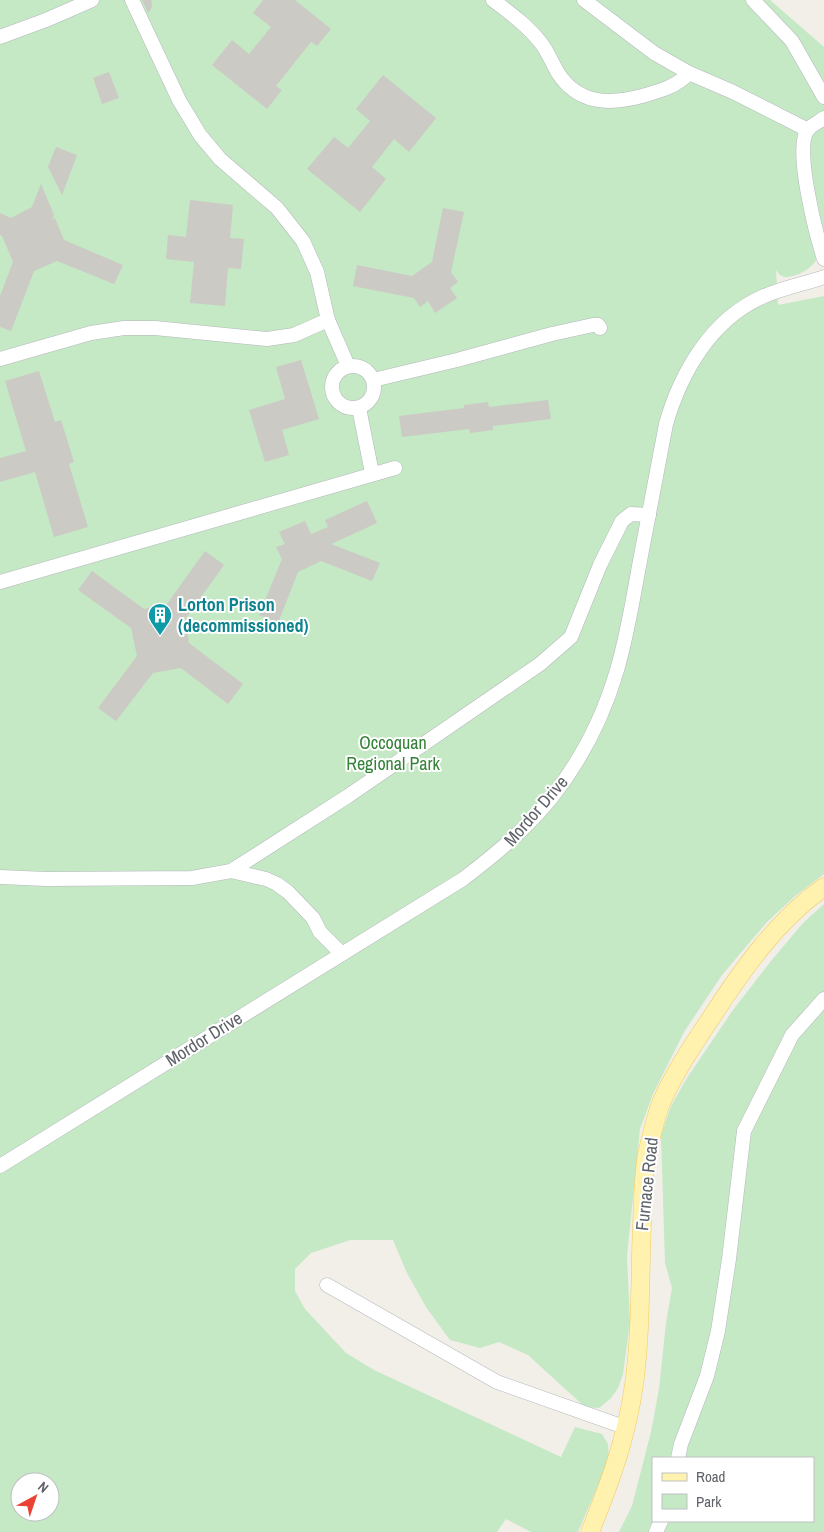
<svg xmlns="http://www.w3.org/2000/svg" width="824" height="1532" font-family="'Archivo Narrow',sans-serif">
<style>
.green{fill:#c5e8c5;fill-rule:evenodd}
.building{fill:#cccac5}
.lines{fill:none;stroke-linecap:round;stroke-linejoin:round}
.minor-casing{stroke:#b5b8bc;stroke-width:15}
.major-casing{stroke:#f2c960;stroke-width:19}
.minor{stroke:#fff;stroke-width:14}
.major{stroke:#fff2af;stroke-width:18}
.labels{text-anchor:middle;stroke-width:4;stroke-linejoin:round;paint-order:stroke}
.culture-label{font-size:18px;font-weight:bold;fill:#0d838f;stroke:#fff;text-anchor:start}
.park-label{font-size:18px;fill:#348238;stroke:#fff}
.street-label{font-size:18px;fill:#5f6368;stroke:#fff}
</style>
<rect width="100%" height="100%" fill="#f1efe8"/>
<g class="green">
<path d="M 0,0 L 770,0 L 824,47 L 824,256 L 817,258 C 813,268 797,277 786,277 C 781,277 778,273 776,270 L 778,305 L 824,296 L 824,874 L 794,897 L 767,922 L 722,975 L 684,1032 L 653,1094 L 640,1129 L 627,1256 L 630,1322 L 623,1374 L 618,1388 L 611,1398 L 599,1408 L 585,1407 L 528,1355 L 499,1342 L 480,1348 L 450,1340 L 426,1307 L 407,1273 L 393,1240 L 350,1240 L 311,1253 L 295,1269 L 295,1291 L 305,1309 L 346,1353 L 374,1370 L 561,1457 L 575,1427 L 602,1434 L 608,1444 L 609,1460 L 578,1532 L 531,1532 L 506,1519 L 497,1532 L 0,1532 ZM 20,1482 L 50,1482 L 50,1512 L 20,1512 Z"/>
<path d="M 824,904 L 824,1532 L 619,1532 L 632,1506 L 651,1432 L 659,1389 L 666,1323 L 672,1288 L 665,1263 L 661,1135 L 671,1106 L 687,1078 L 733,1010 L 771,961 L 803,923 ZM 653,1458 L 813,1458 L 813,1521 L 653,1521 Z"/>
</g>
<g class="building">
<path d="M 142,0 L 151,0 L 152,7 L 148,13 Z"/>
<path d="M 263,0 L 295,0 L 331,29 L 317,46 L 311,42 L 276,86 L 282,90 L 267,109 L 212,65 L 232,40 L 249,54 L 271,27 L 253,13 Z"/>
<path d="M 109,72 L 119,98 L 102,104 L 93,78 Z"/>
<path d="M 383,75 L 436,118 L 409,152 L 394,139 L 372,167 L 386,179 L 360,212 L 307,169 L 334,137 L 348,148 L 370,121 L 356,109 Z"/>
<path d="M 56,147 L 77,155 L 62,195 L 48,167 Z"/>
<path d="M 41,184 L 54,215 L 52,220 L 55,218 L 64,240 L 123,265 L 114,284 L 57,261 L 34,271 L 11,331 L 0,327 L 0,296 L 13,262 L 2,236 L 0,235 L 0,213 L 11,218 L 32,207 Z"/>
<path d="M 190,200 L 233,205 L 230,238 L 244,239 L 241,269 L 228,268 L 225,306 L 190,303 L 194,262 L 166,259 L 168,235 L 186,237 Z"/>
<path d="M 443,208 L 464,212 L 451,272 L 458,282 L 450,288 L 457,298 L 435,313 L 428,301 L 420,307 L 414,298 L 353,286 L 357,265 L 412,276 L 432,262 Z"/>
<path d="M 301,360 L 319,419 L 282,430 L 289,455 L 265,462 L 249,410 L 285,399 L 276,367 Z"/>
<path d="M 39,371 L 55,422 L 61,420 L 74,462 L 69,464 L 88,527 L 54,537 L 35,472 L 0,482 L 0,458 L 26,451 L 5,381 Z"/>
<path d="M 548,400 L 551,419 L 493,426 L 493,430 L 470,433 L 469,429 L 402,437 L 399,416 L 464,408 L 464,405 L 488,402 L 489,407 Z"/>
<path d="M 367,501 L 377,523 L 331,544 L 380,563 L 372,581 L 321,561 L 298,572 L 278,623 L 259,615 L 282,559 L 276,547 L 285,544 L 279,532 L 305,521 L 311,534 L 328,527 L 325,520 Z"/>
<path d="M 205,551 L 224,565 L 186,618 L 189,643 L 243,684 L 228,704 L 181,668 L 153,673 L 116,721 L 98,708 L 137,656 L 131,628 L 78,590 L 92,571 L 144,609 L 167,604 Z"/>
</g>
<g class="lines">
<g class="minor-casing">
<g id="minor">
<path d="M 132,0 L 179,100 L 200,135 L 220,159 L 277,208 L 303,241 L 317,272 L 328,320 L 348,366"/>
<path d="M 493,0 C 510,13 528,26 541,43 C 548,52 552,63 558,73 C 578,104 609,105 642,96 C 660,91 676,87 689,73"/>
<path d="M 584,0 L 654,53 L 689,73 L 733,92 L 808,130"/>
<path d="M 753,0 L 792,41 L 824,97"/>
<path d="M 0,37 L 46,20 L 92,0"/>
<path d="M 824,118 C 819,122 812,125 808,129 C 793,147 817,237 824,259"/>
<path d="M 0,359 L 91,333 L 124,328 L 155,328 L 267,339 L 294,335 L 328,320"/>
<circle cx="353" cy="387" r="21"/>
<path d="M 373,380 L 457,360 L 552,334 L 593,325 L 598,325 L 600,328"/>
<path d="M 359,408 L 372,473"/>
<path d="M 0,582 L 395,468"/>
<path d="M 231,871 L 266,879 L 277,884 L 288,892 L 313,918 L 320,932 L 342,954"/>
<path d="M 0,877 L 46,879 L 192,878 L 231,871 L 348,796 L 540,664 L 571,637 L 600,565 L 622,521 L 631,514 L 649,515"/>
<path d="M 0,1166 L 463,879 C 496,854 526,829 552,797 C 581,760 604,715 617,670 C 627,636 633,600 639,566 C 648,518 657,471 666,424 C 681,372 711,320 762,297 C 782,288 804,284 824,277"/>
<path d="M 327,1285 L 497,1382 L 627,1428"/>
<path d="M 678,1458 L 681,1444 L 707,1376 L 718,1331 L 729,1259 L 744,1131 L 792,1035 L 824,999"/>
<path d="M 656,1532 L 661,1521"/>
</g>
</g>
<g class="major-casing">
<path id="major" d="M 590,1532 C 614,1473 632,1422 637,1358 C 641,1314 640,1269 642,1225 C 643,1202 643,1177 647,1154 C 651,1137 655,1119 661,1103 C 674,1073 693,1045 711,1018 C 742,970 777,920 824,887"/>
</g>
<use href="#minor" class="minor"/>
<use href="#major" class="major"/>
</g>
<defs>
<g id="building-pin" transform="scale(1.25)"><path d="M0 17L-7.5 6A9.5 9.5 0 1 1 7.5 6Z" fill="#0f9aa8" stroke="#fff"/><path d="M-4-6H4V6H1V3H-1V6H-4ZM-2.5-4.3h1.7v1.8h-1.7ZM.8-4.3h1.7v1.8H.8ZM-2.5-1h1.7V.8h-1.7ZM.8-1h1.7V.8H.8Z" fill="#fff"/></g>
</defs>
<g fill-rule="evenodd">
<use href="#building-pin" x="160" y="615"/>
</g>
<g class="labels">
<g class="culture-label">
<text x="178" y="611">Lorton Prison<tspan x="178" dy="21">(decommissioned)</tspan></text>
</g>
<g class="park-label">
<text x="393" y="749">Occoquan<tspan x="393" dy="21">Regional Park</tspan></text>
</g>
<g class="street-label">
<text transform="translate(536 811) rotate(-49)" y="6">Mordor Drive</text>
<text transform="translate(204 1039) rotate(-32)" y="6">Mordor Drive</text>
<text transform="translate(647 1184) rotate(-84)" y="6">Furnace Road</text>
</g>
</g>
<rect x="652" y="1457" width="162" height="65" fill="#ffffff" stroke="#bfc1c3"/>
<rect x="662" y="1473" width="25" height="8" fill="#fff2af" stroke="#bfc1c3"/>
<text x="696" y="1482" font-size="15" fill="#5f6368">Road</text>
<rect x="662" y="1494" width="25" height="15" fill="#c5e8c5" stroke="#bfc1c3"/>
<text x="696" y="1507" font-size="15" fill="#5f6368">Park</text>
<g transform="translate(35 1497) rotate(40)"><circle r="24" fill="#ffffff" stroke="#bfc1c3"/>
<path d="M0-4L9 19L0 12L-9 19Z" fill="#ea4335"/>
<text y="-8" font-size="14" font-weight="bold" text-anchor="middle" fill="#5f6368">N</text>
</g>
</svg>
